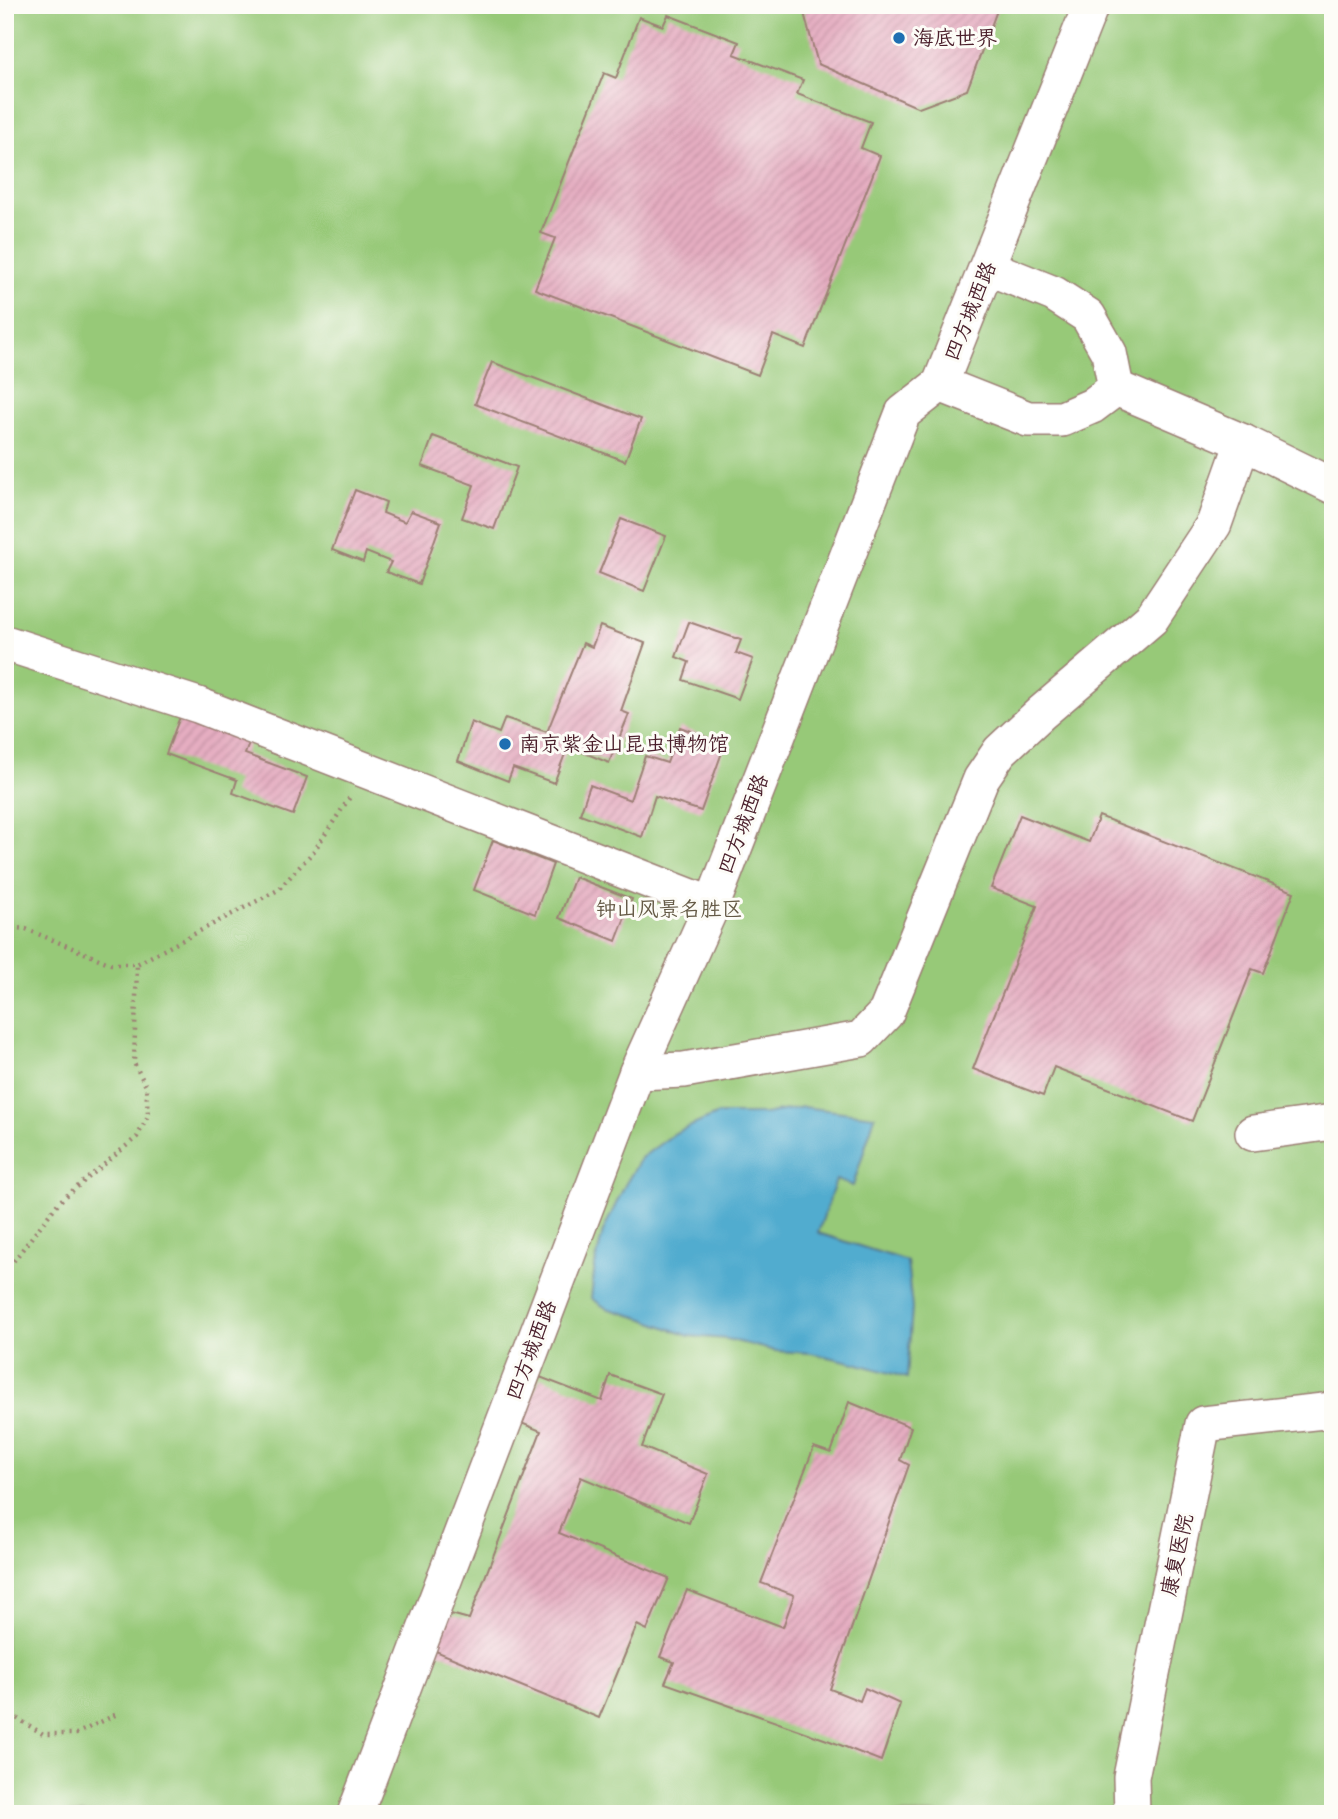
<svg xmlns="http://www.w3.org/2000/svg" width="1338" height="1819" font-family="'Gochi Hand','LXGW WenKai TC',sans-serif">
<style>
.park{fill:#97c978;stroke:#707452;stroke-width:2}
.water{fill:#51accf;stroke:#4e667d;stroke-width:2}
.building{fill:url(#building-hatch)}
.lines{fill:none;stroke-linecap:round;stroke-linejoin:round}
.minor-casing{stroke:#9c7f74;stroke-width:38}
.path{stroke:#9c7f74;stroke-width:4.5;stroke-dasharray:2 5;stroke-linecap:butt}
.minor{stroke:#fff;stroke-width:35}
.poi-dot{fill:#1f6fb2;stroke:#fdfcf7;stroke-width:2.5}
.labels{text-anchor:middle;stroke-width:6;stroke-linejoin:round;paint-order:stroke}
.poi-label{font-size:21px;fill:#4a1f2b;stroke:#fdfcf7;text-anchor:start}
.street-label{font-size:21px;fill:#4a1f2b;stroke:#fdfcf7}
.park-label{font-size:21px;fill:#655a46;stroke:#fdfcf7}
</style>
<defs>
<pattern id="building-hatch" width="6" height="6" patternUnits="userSpaceOnUse" patternTransform="scale(1.75)"><rect width="6" height="6" fill="#e5adc1"/><path d="M-1 1l2-2M0 6l6-6M5 7l2-2" fill="none" stroke="#c694a6"/></pattern>
</defs>
<rect width="100%" height="100%" fill="#fdfcf7"/>
<filter id="ink" filterUnits="userSpaceOnUse"><feTurbulence type="fractalNoise" baseFrequency=".0143" numOctaves="2"/><feDisplacementMap in="SourceGraphic" scale="14" xChannelSelector="R" yChannelSelector="G"/><feConvolveMatrix kernelMatrix="1 2 1 2 8 2 1 2 1" color-interpolation-filters="sRGB"/></filter>
<filter id="wash" filterUnits="userSpaceOnUse"><feTurbulence type="fractalNoise" baseFrequency=".00686" numOctaves="4" result="noise"/><feDisplacementMap in="SourceGraphic" scale="28" xChannelSelector="R" yChannelSelector="G"/><feGaussianBlur stdDeviation="1.57" result="paint"/><feColorMatrix in="noise" values="0 0 0 0 0 0 0 0 0 0 0 0 0 0 0 0 0 1.4 0 .05"/><feComposite in="paint" operator="in"/></filter>
<g filter="url(#wash)">
<rect width="100%" height="100%" fill="#efdfbe"/>
<rect class="park" x="5" y="5" width="1328" height="1809"/>
<path class="water" d="M 803,1107 L 875,1116 L 853,1186 L 836,1180 L 818,1233 L 907,1261 L 912,1308 L 907,1378 L 855,1363 L 811,1353 L 775,1351 L 727,1339 L 689,1336 L 644,1319 L 606,1308 L 591,1298 L 595,1265 L 603,1231 L 625,1185 L 641,1158 L 675,1133 L 718,1114 L 764,1114 Z"/>
<g id="blocks">
<g class="building">
<path d="M 807,5 L 999,5 L 967,90 L 919,108 L 818,64 L 804,13 Z"/>
<path d="M 668,15 L 739,42 L 734,54 L 803,80 L 797,94 L 871,122 L 861,148 L 880,156 L 805,348 L 773,335 L 758,375 L 535,289 L 555,238 L 541,233 L 604,73 L 616,78 L 639,17 L 663,26 Z"/>
<path d="M 492,362 L 641,419 L 625,461 L 475,404 Z"/>
<path d="M 433,436 L 517,467 L 494,529 L 462,518 L 474,485 L 422,466 Z"/>
<path d="M 355,490 L 386,502 L 383,513 L 405,522 L 411,511 L 441,522 L 419,584 L 386,572 L 391,562 L 366,552 L 363,562 L 332,550 Z"/>
<path d="M 621,519 L 666,536 L 644,591 L 599,573 Z"/>
<path d="M 689,622 L 741,640 L 736,653 L 753,659 L 738,699 L 683,680 L 689,662 L 676,657 Z"/>
<path d="M 600,626 L 645,643 L 621,711 L 629,714 L 609,763 L 568,746 L 554,783 L 513,768 L 508,781 L 458,761 L 471,722 L 499,733 L 505,718 L 547,732 L 583,643 L 592,647 Z"/>
<path d="M 181,714 L 250,741 L 245,754 L 307,777 L 293,815 L 233,793 L 237,780 L 166,754 Z"/>
<path d="M 680,727 L 725,744 L 701,811 L 655,796 L 642,837 L 580,814 L 590,785 L 630,800 L 645,756 L 667,763 Z"/>
<path d="M 1020,815 L 1089,842 L 1099,816 L 1294,892 L 1263,973 L 1252,969 L 1192,1121 L 1054,1067 L 1043,1096 L 973,1069 L 1037,906 L 991,888 Z"/>
<path d="M 493,840 L 553,864 L 535,914 L 474,890 Z"/>
<path d="M 575,877 L 632,899 L 616,941 L 559,918 Z"/>
<path d="M 610,1375 L 662,1394 L 642,1447 L 708,1474 L 689,1523 L 581,1477 L 559,1533 L 669,1578 L 647,1630 L 637,1625 L 599,1718 L 433,1650 L 447,1613 L 469,1619 L 541,1431 L 521,1423 L 540,1377 L 602,1401 Z"/>
<path d="M 849,1402 L 911,1427 L 900,1460 L 909,1465 L 830,1689 L 860,1701 L 865,1688 L 900,1704 L 881,1761 L 830,1741 L 665,1683 L 674,1662 L 660,1657 L 687,1590 L 783,1627 L 794,1595 L 761,1583 L 814,1447 L 831,1453 Z"/>
</g>
</g>
</g>
<g filter="url(#ink)">
<use href="#blocks" fill-opacity="0" stroke="#9c7f74" stroke-width="2"/>
<g class="lines">
<g class="minor-casing">
<g id="minor">
<path d="M 987,267 L 1054,294 L 1088,316 L 1109,353 L 1116,388"/>
<path d="M 940,384 L 1028,419 L 1062,419 L 1092,406 L 1116,388"/>
<path d="M 1116,388 L 1243,442 L 1333,486"/>
<path d="M 5,643 L 198,705 L 712,905"/>
<path d="M 637,1072 L 684,1070 L 861,1039 L 886,1013 L 981,779 L 1000,751 L 1041,713 L 1151,619 L 1214,524 L 1243,442"/>
<path d="M 1253,1133 L 1333,1122"/>
<path d="M 355,1814 L 637,1072 L 712,905 L 903,413 L 940,384 L 1091,5"/>
<path d="M 1132,1814 L 1131,1777 L 1203,1424 L 1333,1410"/>
</g>
</g>
<g class="path">
<path d="M 5,927 L 26,929 L 111,964 L 137,964 L 278,890 L 314,851 L 350,797"/>
<path d="M 5,1272 L 59,1202 L 137,1137 L 148,1116 L 146,1086 L 134,1063 L 137,964"/>
<path d="M 5,1711 L 43,1734 L 76,1734 L 119,1713"/>
</g>
<use href="#minor" class="minor"/>
</g>
</g>
<g class="poi-dot">
<circle cx="899" cy="38" r="7"/>
<circle cx="505" cy="744" r="7"/>
</g>
<g class="labels">
<g class="poi-label">
<text x="913" y="45">海底世界</text>
<text x="519" y="751">南京紫金山昆虫博物馆</text>
</g>
<g class="street-label">
<text transform="translate(970 311) rotate(-68)" y="7">四方城西路</text>
<text transform="translate(743 824) rotate(-69)" y="7">四方城西路</text>
<text transform="translate(531 1350) rotate(-69)" y="7">四方城西路</text>
<text transform="translate(1177 1555) rotate(-78)" y="7">康复医院</text>
</g>
<g class="park-label">
<text x="669" y="916">钟山风景名胜区</text>
</g>
</g>
<rect width="1338" height="1819" fill="none" stroke="#fdfcf7" stroke-width="28"/>
</svg>
